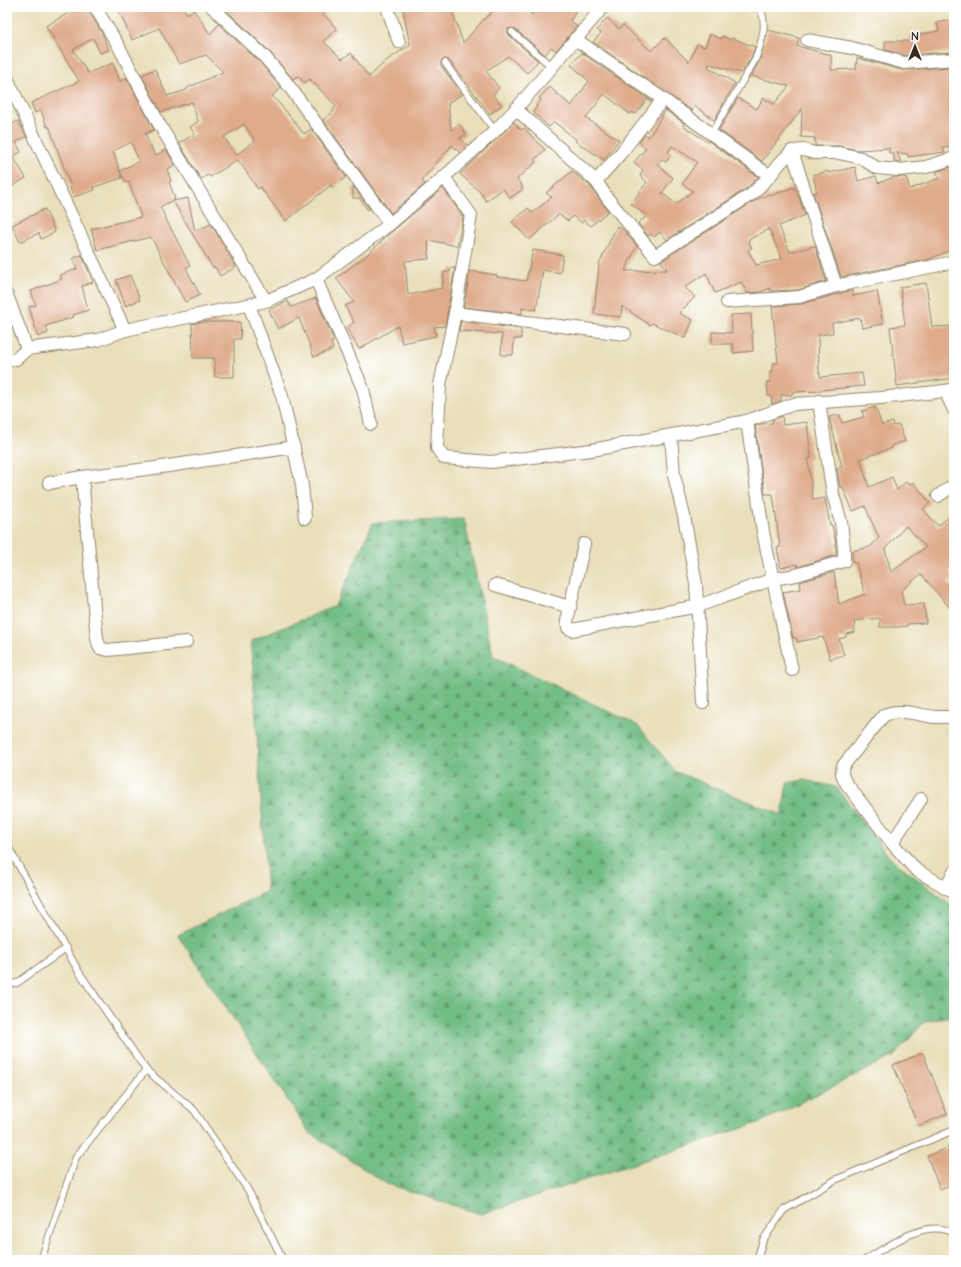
<svg xmlns="http://www.w3.org/2000/svg" width="961" height="1267" font-family="'Architects Daughter',sans-serif">
<style>
.forest{fill:url(#forest-firs);stroke:#577452}
.building{fill:#dfab8b;fill-rule:evenodd}
.lines{fill:none;stroke-linecap:round;stroke-linejoin:round}
.lane-casing{stroke:#92846c;stroke-width:8}
.street-casing{stroke:#92846c;stroke-width:14}
.lane{stroke:#fff;stroke-width:6}
.street{stroke:#fff;stroke-width:12}
</style>
<defs>
<pattern id="forest-firs" width="22" height="20" patternUnits="userSpaceOnUse"><rect width="22" height="20" fill="#73be86"/><path d="M5 1l3.5 6h-7zM16 11l3.5 6h-7z" fill="#609b6d"/></pattern>
</defs>
<rect width="100%" height="100%" fill="#fff"/>
<filter id="ink" filterUnits="userSpaceOnUse"><feTurbulence type="fractalNoise" baseFrequency=".025" numOctaves="2"/><feDisplacementMap in="SourceGraphic" scale="8" xChannelSelector="R" yChannelSelector="G"/><feConvolveMatrix kernelMatrix="1 2 1 2 8 2 1 2 1" color-interpolation-filters="sRGB"/></filter>
<filter id="wash" filterUnits="userSpaceOnUse"><feTurbulence type="fractalNoise" baseFrequency=".012" numOctaves="4" result="noise"/><feDisplacementMap in="SourceGraphic" scale="16" xChannelSelector="R" yChannelSelector="G"/><feGaussianBlur stdDeviation="0.9" result="paint"/><feColorMatrix in="noise" values="0 0 0 0 0 0 0 0 0 0 0 0 0 0 0 0 0 1.4 0 .05"/><feComposite in="paint" operator="in"/></filter>
<g filter="url(#wash)">
<rect width="100%" height="100%" fill="#e9dfba"/>
<path class="forest" d="M 464,519 L 493,656 L 637,725 L 676,772 L 782,815 L 787,783 L 804,780 L 836,787 L 890,858 L 954,907 L 954,1015 L 924,1022 L 894,1056 L 761,1122 L 481,1214 L 387,1184 L 309,1132 L 178,935 L 267,891 L 251,641 L 335,606 L 373,523 Z"/>
<g id="blocks">
<g class="building">
<path d="M 79,7 L 86,7 L 102,33 L 109,50 L 100,53 L 93,38 L 73,50 L 88,73 L 113,63 L 120,81 L 127,78 L 154,130 L 145,134 L 155,156 L 166,149 L 175,165 L 167,169 L 171,181 L 169,182 L 175,199 L 160,207 L 190,266 L 186,268 L 200,295 L 185,302 L 151,237 L 97,250 L 91,229 L 141,217 L 129,182 L 126,183 L 120,171 L 139,161 L 131,142 L 113,151 L 122,178 L 94,187 L 95,190 L 73,197 L 70,187 L 71,187 L 49,126 L 47,127 L 41,110 L 35,113 L 31,103 L 79,81 L 46,26 Z"/>
<path d="M 117,7 L 183,7 L 187,14 L 194,10 L 210,34 L 219,24 L 259,61 L 280,87 L 281,88 L 272,96 L 285,110 L 304,134 L 311,129 L 346,177 L 333,188 L 331,185 L 286,221 L 260,187 L 258,189 L 238,160 L 210,177 L 208,175 L 201,179 L 179,143 L 195,134 L 190,127 L 198,122 L 192,102 L 161,112 L 142,75 L 155,69 L 167,96 L 187,90 L 187,88 L 223,72 L 206,55 L 179,64 L 159,28 L 132,40 ZM 244,124 L 255,141 L 236,155 L 224,137 Z"/>
<path d="M 223,7 L 317,7 L 337,29 L 323,41 L 342,59 L 351,53 L 369,77 L 387,60 L 410,45 L 403,10 L 418,7 L 451,7 L 463,43 L 483,20 L 498,7 L 522,7 L 532,15 L 537,7 L 579,7 L 570,21 L 577,26 L 556,51 L 551,47 L 545,55 L 515,29 L 511,28 L 508,29 L 508,33 L 509,35 L 538,61 L 527,73 L 508,56 L 486,71 L 499,88 L 493,95 L 502,105 L 490,114 L 449,60 L 445,59 L 442,60 L 441,63 L 441,66 L 462,94 L 448,103 L 451,130 L 459,124 L 466,134 L 460,138 L 468,146 L 460,153 L 452,145 L 422,180 L 425,184 L 391,213 L 323,120 L 334,111 L 333,110 L 336,106 L 310,79 L 305,83 L 298,76 L 293,79 L 269,51 Z"/>
<path d="M 607,18 L 619,29 L 623,25 L 651,51 L 665,38 L 689,62 L 697,44 L 705,47 L 710,34 L 721,39 L 722,36 L 731,40 L 732,38 L 755,47 L 751,58 L 742,73 L 709,64 L 708,67 L 735,83 L 714,120 L 695,106 L 692,111 L 593,42 L 601,33 L 597,30 Z"/>
<path d="M 952,20 L 954,32 L 954,52 L 905,55 L 885,50 L 885,41 L 911,41 L 910,36 L 939,31 L 937,23 Z"/>
<path d="M 768,30 L 799,38 L 797,46 L 831,55 L 831,70 L 856,69 L 857,58 L 902,70 L 949,67 L 949,90 L 954,90 L 954,147 L 943,148 L 945,152 L 908,157 L 908,154 L 897,153 L 901,162 L 894,162 L 894,153 L 889,153 L 889,148 L 858,150 L 839,146 L 815,146 L 815,138 L 801,137 L 802,109 L 762,161 L 719,130 L 738,98 L 757,109 L 763,98 L 774,104 L 789,86 L 751,76 L 759,62 Z"/>
<path d="M 582,53 L 652,101 L 651,102 L 647,99 L 636,114 L 632,112 L 630,114 L 604,94 L 586,118 L 619,140 L 604,160 L 575,141 L 576,139 L 554,122 L 549,127 L 533,112 L 537,107 L 536,106 L 541,100 L 539,98 L 550,87 L 571,106 L 589,81 L 571,65 Z"/>
<path d="M 664,109 L 684,123 L 683,126 L 708,142 L 709,141 L 758,177 L 747,188 L 667,240 L 660,232 L 654,237 L 651,234 L 648,236 L 638,223 L 647,216 L 631,204 L 647,182 L 640,176 L 643,170 L 634,162 L 646,148 L 639,142 L 645,134 L 649,137 L 665,111 ZM 672,146 L 697,162 L 682,184 L 693,191 L 676,204 L 662,193 L 673,178 L 657,164 L 662,159 L 666,162 L 671,155 L 668,152 Z"/>
<path d="M 18,121 L 26,137 L 16,142 L 21,152 L 13,157 L 26,178 L 7,189 L 7,124 L 8,126 Z"/>
<path d="M 514,122 L 521,130 L 524,128 L 545,150 L 534,160 L 536,162 L 517,179 L 522,186 L 522,190 L 510,198 L 503,189 L 486,201 L 480,192 L 460,174 Z"/>
<path d="M 954,166 L 954,249 L 927,260 L 841,277 L 813,193 L 817,192 L 813,175 L 828,171 L 829,173 L 855,167 L 858,181 L 876,176 L 878,183 L 895,177 L 906,177 L 910,189 L 940,178 L 936,172 Z"/>
<path d="M 572,171 L 590,186 L 608,211 L 591,226 L 584,220 L 582,223 L 573,216 L 568,221 L 559,214 L 529,240 L 512,222 L 528,208 L 532,213 L 552,197 L 546,193 Z"/>
<path d="M 353,186 L 370,209 L 368,210 L 359,198 L 353,198 Z"/>
<path d="M 794,187 L 799,197 L 805,215 L 779,226 L 790,252 L 815,246 L 826,281 L 798,290 L 770,291 L 770,288 L 761,292 L 747,293 L 741,282 L 715,293 L 706,273 L 685,287 L 695,297 L 679,313 L 693,320 L 685,338 L 652,323 L 650,325 L 622,306 L 621,317 L 594,314 L 599,264 L 617,226 L 623,230 L 637,246 L 625,271 L 667,270 L 661,261 L 756,200 L 769,194 L 770,196 ZM 769,229 L 782,259 L 756,265 L 748,250 L 752,248 L 748,240 Z"/>
<path d="M 443,188 L 463,217 L 457,246 L 428,240 L 429,259 L 405,261 L 408,295 L 442,288 L 444,272 L 450,272 L 450,268 L 455,268 L 445,326 L 434,327 L 436,336 L 402,343 L 398,326 L 359,349 L 347,328 L 354,322 L 345,306 L 354,302 L 336,278 L 367,255 L 388,235 Z"/>
<path d="M 188,198 L 195,231 L 211,224 L 236,267 L 220,276 L 215,267 L 213,268 L 173,201 Z"/>
<path d="M 45,209 L 55,232 L 41,239 L 39,233 L 20,242 L 12,225 Z"/>
<path d="M 533,250 L 563,255 L 560,273 L 543,270 L 536,310 L 522,308 L 522,314 L 464,307 L 470,271 L 497,275 L 497,277 L 526,281 Z"/>
<path d="M 82,255 L 93,282 L 82,286 L 88,310 L 73,315 L 74,317 L 46,326 L 48,333 L 38,337 L 29,307 L 36,305 L 31,291 L 62,279 L 60,275 L 77,269 L 73,258 Z"/>
<path d="M 130,275 L 140,300 L 126,306 L 116,280 Z"/>
<path d="M 926,283 L 932,327 L 954,326 L 954,347 L 952,348 L 954,361 L 954,378 L 897,386 L 890,327 L 905,325 L 900,287 Z"/>
<path d="M 852,290 L 853,296 L 877,291 L 883,324 L 862,328 L 860,318 L 832,323 L 833,333 L 818,335 L 819,373 L 820,373 L 820,377 L 862,373 L 864,386 L 821,390 L 821,391 L 792,392 L 792,395 L 781,395 L 781,401 L 772,404 L 771,396 L 768,396 L 767,382 L 770,382 L 770,371 L 773,371 L 773,363 L 778,363 L 772,306 L 801,304 Z"/>
<path d="M 316,298 L 334,341 L 331,343 L 333,349 L 314,357 L 299,318 L 278,329 L 269,310 L 288,301 L 291,307 Z"/>
<path d="M 751,314 L 753,351 L 733,353 L 733,344 L 712,344 L 712,332 L 732,333 L 731,315 Z"/>
<path d="M 461,321 L 521,329 L 521,339 L 514,339 L 513,355 L 501,355 L 502,334 L 459,331 Z"/>
<path d="M 199,322 L 240,322 L 241,339 L 234,339 L 234,377 L 215,377 L 214,358 L 193,358 L 192,324 Z"/>
<path d="M 875,407 L 882,425 L 893,422 L 894,426 L 899,425 L 905,441 L 891,446 L 892,448 L 860,459 L 869,487 L 892,477 L 897,490 L 906,482 L 909,485 L 913,482 L 930,503 L 923,509 L 938,526 L 954,512 L 954,567 L 949,571 L 954,579 L 948,583 L 954,590 L 954,613 L 921,574 L 901,591 L 904,605 L 924,604 L 926,623 L 907,624 L 907,626 L 899,627 L 880,627 L 880,618 L 854,621 L 855,632 L 846,634 L 846,637 L 839,639 L 844,655 L 830,659 L 823,637 L 797,642 L 796,638 L 793,638 L 783,592 L 801,589 L 800,582 L 834,572 L 839,604 L 865,594 L 856,563 L 853,563 L 852,551 L 870,547 L 879,538 L 865,506 L 853,511 L 843,487 L 840,487 L 837,468 L 842,467 L 829,417 L 840,415 L 842,423 L 864,417 L 862,411 ZM 906,526 L 926,547 L 891,572 L 885,549 Z"/>
<path d="M 782,416 L 783,425 L 807,422 L 811,458 L 808,459 L 813,500 L 825,498 L 830,525 L 832,525 L 836,544 L 836,555 L 798,567 L 797,564 L 781,568 L 777,548 L 780,547 L 773,494 L 765,494 L 755,426 L 761,424 L 773,423 L 772,420 Z"/>
<path d="M 923,1053 L 947,1114 L 918,1126 L 893,1065 Z"/>
<path d="M 954,1145 L 954,1183 L 940,1189 L 927,1156 Z"/>
</g>
</g>
</g>
<g filter="url(#ink)">
<use href="#blocks" fill-opacity="0" stroke="#92846c" stroke-width="1"/>
<g class="lines">
<g class="lane-casing">
<g id="lane">
<path d="M 512,32 L 552,67"/>
<path d="M 445,63 L 495,131"/>
<path d="M 711,134 L 755,60 C 761,44 769,23 759,7"/>
<path d="M 7,845 L 79,972 L 146,1070 L 194,1110 L 248,1190 L 283,1260"/>
<path d="M 7,984 L 17,983 L 66,948"/>
<path d="M 41,1260 L 76,1157 L 146,1070"/>
<path d="M 757,1260 L 763,1240 L 784,1210 L 835,1180 L 954,1130"/>
<path d="M 865,1260 C 887,1247 928,1216 954,1234"/>
</g>
</g>
<g class="street-casing">
<g id="street">
<path d="M 95,7 L 118,45 L 159,124 L 266,301"/>
<path d="M 212,7 L 264,56 L 286,82 L 390,224"/>
<path d="M 387,7 L 399,42"/>
<path d="M 575,39 L 663,99 L 770,176"/>
<path d="M 807,40 L 852,48 L 904,63 L 954,59"/>
<path d="M 7,78 L 125,330"/>
<path d="M 516,109 L 596,181 L 608,199 L 655,256 L 752,194 L 770,176 L 780,163 L 792,151 L 804,150 L 814,153 L 839,153 L 861,158 L 877,168 L 899,170 L 926,167 L 954,158"/>
<path d="M 792,151 L 836,286"/>
<path d="M 444,177 L 471,215 L 455,313 L 440,385 L 437,448 L 444,458 L 491,462 L 592,450 L 747,421 L 794,404 L 880,398 L 945,391 L 954,389"/>
<path d="M 596,181 L 621,153 L 663,99"/>
<path d="M 316,279 L 363,389 L 371,424"/>
<path d="M 7,295 L 27,349"/>
<path d="M 727,302 L 799,297 L 836,286 L 954,262"/>
<path d="M 249,305 L 282,396 L 302,485 L 305,518"/>
<path d="M 455,313 L 625,334"/>
<path d="M 7,361 L 16,359 L 27,349 L 98,340 L 125,330 L 266,301 L 316,279 L 390,224 L 444,177 L 495,131 L 516,109 L 603,7"/>
<path d="M 945,391 L 954,410"/>
<path d="M 747,421 L 763,532 L 792,670"/>
<path d="M 671,435 L 674,475 L 684,516 L 696,584 L 703,703"/>
<path d="M 82,477 L 97,639 L 100,648 L 108,650 L 186,642"/>
<path d="M 49,483 L 82,477 L 155,468 L 294,447"/>
<path d="M 938,496 L 954,485"/>
<path d="M 584,544 L 567,621 L 568,628 L 572,630 L 698,606 L 773,579 L 796,575 L 844,561 L 844,549 L 841,522 L 833,495 L 819,401"/>
<path d="M 495,585 L 570,607"/>
<path d="M 954,717 C 948,717 941,717 935,717 C 918,715 900,708 884,715 L 843,766 C 841,773 842,777 846,783 L 892,843 L 916,870 L 954,892"/>
<path d="M 892,843 L 921,799"/>
<path d="M 945,888 L 954,872"/>
</g>
</g>
<use href="#lane" class="lane"/>
<use href="#street" class="street"/>
</g>
</g>
<rect width="961" height="1267" fill="none" stroke="#fff" stroke-width="24"/>
<g transform="translate(915 46)" stroke="#ffffff" stroke-width="3" paint-order="stroke">
<path d="M0-3L7 15L0 10L-7 15Z" fill="#3b2a1e"/>
<text y="-6" font-size="11" font-weight="bold" text-anchor="middle" fill="#3b2a1e">N</text>
</g>
</svg>
